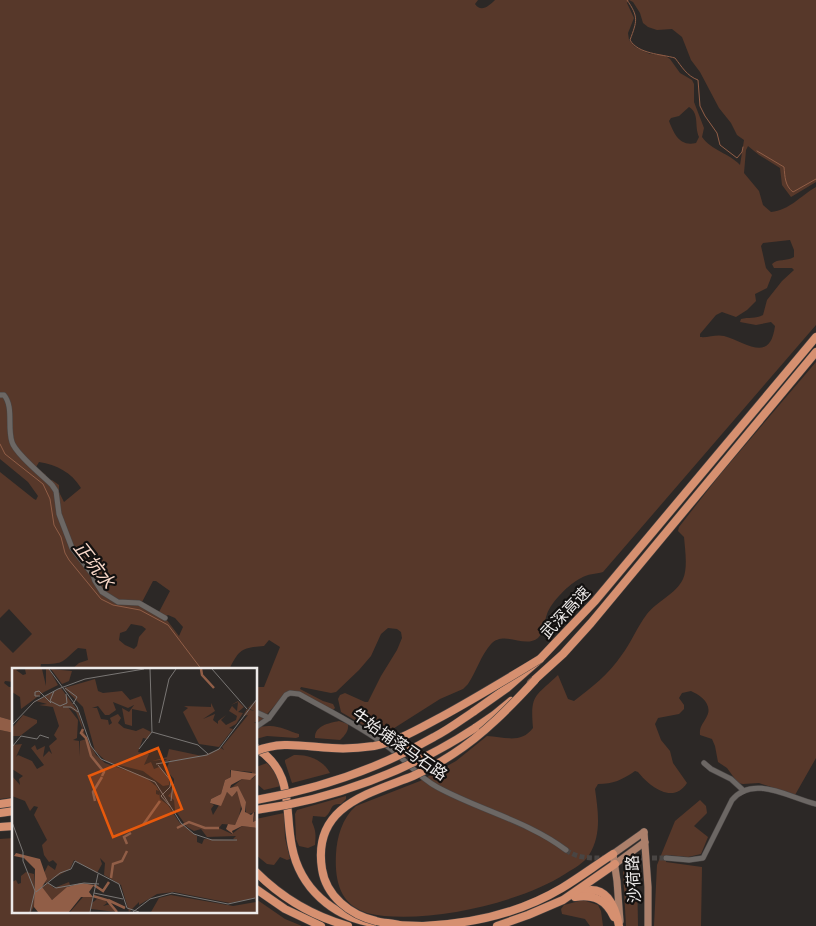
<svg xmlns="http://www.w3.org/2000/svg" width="816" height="926" font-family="Manrope,'Noto Sans SC',sans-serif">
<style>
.green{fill:#57382a;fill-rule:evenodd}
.water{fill:#915e47}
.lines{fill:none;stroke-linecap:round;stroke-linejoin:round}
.stream{stroke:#915e47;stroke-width:1}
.minor-tunnel{stroke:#494543;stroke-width:5;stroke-dasharray:5 2.5;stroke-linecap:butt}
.minor-casing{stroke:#484443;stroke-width:6}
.major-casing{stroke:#484443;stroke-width:8}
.highway-casing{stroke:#484443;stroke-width:9}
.minor{stroke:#6c6764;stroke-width:5}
.major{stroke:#ac806b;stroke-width:7}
.highway{stroke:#d69070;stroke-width:8}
.highway-bridge-casing{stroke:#484443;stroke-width:9;stroke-linecap:butt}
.highway-bridge{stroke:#d69070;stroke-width:8}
.labels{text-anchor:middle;stroke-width:4.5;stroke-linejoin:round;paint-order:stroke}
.street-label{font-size:16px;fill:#edeae9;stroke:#131110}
.water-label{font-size:18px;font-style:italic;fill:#fad9ca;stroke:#131110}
.inset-river{fill:none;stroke:#915e47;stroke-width:2.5}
.inset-road{fill:none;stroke:#797674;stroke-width:1}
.view{fill:#e8590c;fill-opacity:0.15;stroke:#e8590c;stroke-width:2.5}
.inset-edge{fill:none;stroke:#edeae9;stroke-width:2.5}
</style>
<rect width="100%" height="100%" fill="#2c2826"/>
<g class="green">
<path d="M 0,0 L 478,0 L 475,4 C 481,13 489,6 495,0 L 816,0 L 816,182 L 791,197 L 782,185 L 780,168 L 759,155 L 748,146 L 746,150 L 744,173 L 759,191 L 763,205 L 771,212 C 790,210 800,196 816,187 L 816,325 L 603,572 C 596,574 587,574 581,578 C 569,584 552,601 547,614 C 544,622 545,631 538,638 C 524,649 505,630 491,644 C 481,655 476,672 468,684 L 463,689 L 440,699 L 388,732 L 380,735 L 341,712 L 338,699 L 340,695 L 345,693 L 365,702 L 368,702 L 381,676 L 397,650 L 402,638 L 401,632 L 397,629 L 388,628 L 381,634 L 371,656 L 359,670 L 336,692 L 331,693 L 301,687 L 300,689 L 323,701 L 333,704 L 335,708 L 333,710 C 317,708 305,701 292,691 L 288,691 L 259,723 L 260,726 C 263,727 265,726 268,726 C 278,725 289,731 299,734 L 299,737 L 296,738 L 267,736 L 256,739 L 256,687 L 264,687 L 280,647 L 269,640 L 264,646 C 242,648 239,649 229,670 L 71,670 L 79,663 L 88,660 L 86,649 L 78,648 C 61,662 66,664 41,664 L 40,670 L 14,670 L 14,682 L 5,681 L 4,683 L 9,687 L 14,687 L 14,721 L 0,717 L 0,640 L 13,653 L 32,634 L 9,609 L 0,618 L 0,472 L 34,499 L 36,500 L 38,496 L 28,482 L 0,459 ZM 629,0 L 633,2 L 640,13 L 643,23 L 648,27 L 657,30 L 672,29 L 682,37 L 691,60 L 700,72 L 719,108 L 731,123 L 737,135 L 744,140 L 740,165 C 729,153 712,151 702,137 L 704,128 L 694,102 L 694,84 L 692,80 L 680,73 L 670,59 L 664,55 L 650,54 L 643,51 L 635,47 L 629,40 L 628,33 L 634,18 L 627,3 ZM 689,107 C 700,114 694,125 699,137 L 696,143 C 680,147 674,134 669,121 L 671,118 L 679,116 ZM 790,240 L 794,250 L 794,257 C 786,262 778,258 772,264 L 774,268 L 792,268 L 794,270 L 782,281 L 767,300 L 763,315 C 756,319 748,317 741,319 L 740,322 L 756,325 L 771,322 L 775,326 C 770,364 746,342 724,336 C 716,334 708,338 700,337 L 700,334 L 716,315 L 722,312 L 736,317 L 747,310 L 756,301 L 755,294 L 767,288 L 772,275 L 766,268 L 761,246 L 763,243 ZM 39,462 C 57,465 71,472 81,488 L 64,502 L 59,492 L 59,485 L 52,480 L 47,481 L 44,478 L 46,475 L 36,467 ZM 153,581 L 156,581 L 170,591 L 159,612 L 142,602 ZM 168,615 L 175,618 L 183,627 L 179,636 L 166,619 L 166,616 ZM 131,624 L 142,626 L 146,629 L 139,637 L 137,646 L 134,649 L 125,645 L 119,640 L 120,633 L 126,631 Z"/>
<path d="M 816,362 L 816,758 L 795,795 L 759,783 L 743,784 L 738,783 L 727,768 L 718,762 L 715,746 L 712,739 L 700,735 C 699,726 704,723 707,716 C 713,704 700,695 691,691 L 682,693 L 679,698 L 684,705 L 684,709 L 679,714 L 658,718 L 655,724 L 661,740 L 670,751 L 673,763 L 687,783 C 673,805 649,786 638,772 L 635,771 C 622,780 613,784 598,784 L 595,789 C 598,811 602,835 589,855 C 584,863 573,869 565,874 C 519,904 419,926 367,913 C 362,911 357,909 353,906 C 337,894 335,872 336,854 C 337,837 342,818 356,806 L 420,781 L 456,761 L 487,736 C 505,737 521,744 533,728 C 530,694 535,697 558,675 L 568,699 L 574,701 C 591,688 609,674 621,656 C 631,643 637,627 647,614 C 657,601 676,594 683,579 C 688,568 685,549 684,537 L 678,531 L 679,527 L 718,477 Z"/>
<path d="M 339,721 L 348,724 C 349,731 345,735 340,740 L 315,738 C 314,726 329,723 339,721 Z"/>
<path d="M 0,730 L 14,733 L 14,797 L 0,799 Z"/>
<path d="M 294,755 C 308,754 323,760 330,773 L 292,783 L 285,762 L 285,760 Z"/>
<path d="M 267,763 L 277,775 L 281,786 L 264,790 L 256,783 L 256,767 Z"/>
<path d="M 346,796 L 346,799 L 341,804 C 328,804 334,810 325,817 L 313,816 L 312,822 C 316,831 316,835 315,845 L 308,848 L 299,846 L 296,839 L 295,814 L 297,810 Z"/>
<path d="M 700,800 L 706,806 L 707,813 L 694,826 L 708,837 L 701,854 L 688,857 L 667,855 L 666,862 L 702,867 L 701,926 L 654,926 L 657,865 L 675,821 Z"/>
<path d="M 284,813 L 285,838 L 290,859 L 287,860 L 280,857 L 274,865 L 267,864 L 256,855 L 256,819 Z"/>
<path d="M 14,838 L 14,912 L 256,912 L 256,899 L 285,919 L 302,926 L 0,926 L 0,839 Z"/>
<path d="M 633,866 L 637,871 L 638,926 L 626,926 L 623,872 L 627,868 Z"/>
<path d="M 583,900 L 598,905 L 601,911 L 603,926 L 590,926 L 585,919 L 562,914 L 561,909 L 564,905 Z"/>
</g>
<path class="water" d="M 0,717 L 14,721 L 14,733 L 0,730 Z"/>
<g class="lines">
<g class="stream">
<path d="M 627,0 C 639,17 637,21 630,40 C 638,54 661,54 675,58 C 682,67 687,76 698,80 L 700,106 L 705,116 L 717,133 L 720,145 L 737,158 L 742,152 L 743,147"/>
<path d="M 757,151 L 784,167 C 785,177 785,186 793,192 L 816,179"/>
<path d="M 0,444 L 5,454 L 43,484 L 50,499 L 54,525 L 61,537 L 65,553 L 69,560 L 101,599 L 113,605 L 140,610 L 168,625 L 202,670"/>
</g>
<g class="minor-tunnel">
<path d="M 566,850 C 578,859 592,858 606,858"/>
<path d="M 622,858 L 666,858"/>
</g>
<g class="minor-casing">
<g id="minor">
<path d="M 0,395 L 4,395 C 14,407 7,427 12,442 C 15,453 43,476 52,485 L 56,491 L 59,514 L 72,548 L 93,575 L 95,581 L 102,592 L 118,602 L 139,603 L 165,618"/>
<path d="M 256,712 L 269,718"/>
<path d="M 256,727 L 269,718 L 286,695 L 290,693 L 299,694 C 329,711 360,726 387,746 C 405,759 418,777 437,787 C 479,810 528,821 566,850"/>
<path d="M 704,763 L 711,769 L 731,779 L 744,791"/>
<path d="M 666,858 L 689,860 L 703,858 L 732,800 C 753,774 790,798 816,804"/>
</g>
</g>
<g class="major-casing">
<g id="major">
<path d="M 644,832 L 648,887 L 648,926"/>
<path d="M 615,864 L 645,842"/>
<path d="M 620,921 L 617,881 L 613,854 L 644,832"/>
</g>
</g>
<g class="highway-casing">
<g id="highway">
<path d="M 531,683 L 563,654 L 591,623 L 816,352"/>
<path d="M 473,712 L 507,688 L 540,659 L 595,601 L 816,337"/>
<path d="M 475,728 L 494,715 L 511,701"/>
<path d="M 256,748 C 295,772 284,809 292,847 C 300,888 333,917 373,923"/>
<path d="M 0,804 L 14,802"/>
<path d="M 0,813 L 14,811"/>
<path d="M 0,827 L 14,826"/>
<path d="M 256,872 C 282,898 313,916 348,926"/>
<path d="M 256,889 L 285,909 L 321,926"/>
<path d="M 580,892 C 606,883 615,905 619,926"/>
<path d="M 575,897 C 594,894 606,900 614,917"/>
<path d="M 394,925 L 422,926"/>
<path d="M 423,926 C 472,924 520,913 562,888 C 580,877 596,865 613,854"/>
<path d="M 497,926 L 528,915 L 563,900 L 615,864"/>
</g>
</g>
<use href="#minor" class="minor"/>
<use href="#major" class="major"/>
<use href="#highway" class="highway"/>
<g class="highway-bridge-casing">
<g id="highway-bridge">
<path d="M 256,751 C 282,740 306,747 332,748 C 346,749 360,748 374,746 C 397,742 420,728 441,717 C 474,699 507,679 540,659"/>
<path d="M 256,800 C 318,789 380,768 434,737 C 448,730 461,720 473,712"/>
<path d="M 256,810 C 332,800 411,770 475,728"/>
<path d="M 399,925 C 391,923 383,923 376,921 C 350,915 326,896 322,869 C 312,806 368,794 413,776 C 426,770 441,762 453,754 C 484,734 510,707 535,680"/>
</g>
</g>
<use href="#highway-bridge" class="highway-bridge"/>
</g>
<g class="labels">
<g class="street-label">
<text transform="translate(565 612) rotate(-47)" y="6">武深高速</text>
<text transform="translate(400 744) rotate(35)" y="6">牛始埔落马石路</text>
<text transform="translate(633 879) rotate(-93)" y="6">沙荷路</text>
</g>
<g class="water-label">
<text transform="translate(94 565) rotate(52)" y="6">正坑水</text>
</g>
</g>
<g transform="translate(12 668)">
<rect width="245" height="245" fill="#2c2826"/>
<path d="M 0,1 L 8,1 L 4,2 L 11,7 L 14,6 L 13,1 L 30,1 L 34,18 L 34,1 L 37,1 L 46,17 L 32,24 L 9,41 L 8,29 L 0,24 ZM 39,1 L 60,3 L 57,13 L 50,16 ZM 83,11 L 86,23 L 91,25 L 110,23 L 118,32 L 129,28 L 135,44 L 120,41 L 120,58 L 113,56 L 110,40 L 117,44 L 122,37 L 116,40 L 101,34 L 104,42 L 97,47 L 93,47 L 86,38 L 80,40 L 85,40 L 89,51 L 96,52 L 97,57 L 100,55 L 98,50 L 106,46 L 109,50 L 106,55 L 112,60 L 124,63 L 131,60 L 139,64 L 136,71 L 131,70 L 126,84 L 137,86 L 132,97 L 139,94 L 142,101 L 147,99 L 158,111 L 157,117 L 151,118 L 131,103 L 95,94 L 83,83 L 71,39 L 52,20 ZM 49,20 L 66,43 L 73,67 L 84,87 L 93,95 L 133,109 L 144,118 L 147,123 L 144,122 L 144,126 L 147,127 L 147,124 L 148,131 L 156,137 L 167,154 L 185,168 L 185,174 L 190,176 L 192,171 L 225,172 L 221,171 L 224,168 L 195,169 L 189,161 L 182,163 L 175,159 L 163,142 L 162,132 L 156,128 L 161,122 L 162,111 L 154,102 L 158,92 L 148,96 L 155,91 L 140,93 L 155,89 L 157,81 L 190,88 L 209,80 L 212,82 L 210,79 L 236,47 L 231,48 L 235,41 L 242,43 L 236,40 L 245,31 L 245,54 L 242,54 L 245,56 L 245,152 L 241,154 L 243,144 L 234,147 L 234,134 L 226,118 L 218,121 L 230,111 L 240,111 L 244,107 L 240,108 L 240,104 L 218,102 L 219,109 L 213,112 L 209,126 L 199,131 L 198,135 L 202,137 L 199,141 L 201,147 L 215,124 L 220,129 L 225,123 L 230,133 L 227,148 L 223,157 L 210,156 L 207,160 L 220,166 L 230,158 L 245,160 L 245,244 L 139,244 L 147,230 L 159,227 L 221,238 L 244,234 L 243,230 L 218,235 L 162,224 L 145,226 L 127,237 L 127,234 L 117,244 L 109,217 L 92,207 L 93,195 L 88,190 L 90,196 L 85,205 L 62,192 L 58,201 L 35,214 L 42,220 L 57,214 L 58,217 L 40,232 L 29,219 L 34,216 L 31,207 L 36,197 L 43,202 L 45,196 L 41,192 L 37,194 L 32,187 L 30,177 L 35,172 L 22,147 L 26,139 L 22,138 L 18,143 L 13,133 L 0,128 L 0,108 L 8,117 L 7,111 L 11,108 L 0,101 L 0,77 L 10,76 L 4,89 L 6,87 L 20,93 L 25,101 L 32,97 L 19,80 L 23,77 L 25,82 L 33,78 L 31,89 L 37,83 L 40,86 L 37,78 L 45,71 L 42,67 L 47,58 L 41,39 L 27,37 L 35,36 L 24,33 ZM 56,39 L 64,44 L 71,62 L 69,67 L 74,71 L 68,73 L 68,88 L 67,73 L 61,72 L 65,70 L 66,52 ZM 226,33 L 232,39 L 226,44 L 231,45 L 224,56 L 217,60 L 221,61 L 207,79 L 187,76 L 171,44 L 176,40 L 172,38 L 199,39 L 199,35 L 203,43 L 191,51 L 203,46 L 201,52 L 206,56 L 206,53 L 214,47 L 209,52 L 214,57 L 224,52 L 225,48 L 217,43 L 220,38 L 225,43 L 226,34 L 219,37 ZM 11,47 L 25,52 L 25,55 L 8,68 L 0,68 L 1,59 ZM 14,204 L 22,206 L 22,238 L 19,244 L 0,244 L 0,214 L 4,212 L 6,216 L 9,215 L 9,208 ZM 71,229 L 81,229 L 80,235 L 85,231 L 93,232 L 95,235 L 91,238 L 99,236 L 104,244 L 79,241 L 78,244 L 58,244 Z" fill="#57382a" fill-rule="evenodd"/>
<path d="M 219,102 L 245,106 L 238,112 L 230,111 L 219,117 L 218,120 L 226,118 L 234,134 L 233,144 L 239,147 L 242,144 L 241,154 L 245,152 L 245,160 L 230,158 L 220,163 L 221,166 L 214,161 L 216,156 L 223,157 L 230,141 L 225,123 L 220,129 L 215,124 L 209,138 L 198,135 L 199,131 L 209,126 L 213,112 L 219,109 ZM 4,185 L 28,191 L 35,211 L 30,219 L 40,232 L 55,219 L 69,215 L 82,217 L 77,224 L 81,229 L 69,229 L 57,244 L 26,244 L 22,239 L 23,201 L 12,190 L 2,188 Z" fill="#915e47"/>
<path class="inset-river" d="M 189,1 L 190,7 L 202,20M 71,61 L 69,65 L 74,70 L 79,88 L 92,104 L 90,108M 83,133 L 81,124 L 90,109M 131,157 L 148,133M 165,160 L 177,154 L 193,160 L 207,160M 115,176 L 112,169 L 119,165M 99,210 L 101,196 L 110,193 L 115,183M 82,217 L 91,223 L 97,214M 81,228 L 95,232 L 105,244M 96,232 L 113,240"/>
<path class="inset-road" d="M 37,1 L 65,39 L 79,78 L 89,91 L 143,114 L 169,155 L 182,166 L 200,172 L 225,172M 138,1 L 140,64M 200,1 L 235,41M 53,20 L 65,29 L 61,36M 42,23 L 38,33 L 48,38 L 55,35 L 54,26M 28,28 L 23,28 L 23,24 L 27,23 L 39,35M 51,39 L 59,39 L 66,44M 147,55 L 157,11 L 164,1M 0,57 L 22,34 L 46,21 L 73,11 L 132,1M 140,64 L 186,77 L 196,86M 0,79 L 9,68 L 25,71 L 28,67 L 37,70M 127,81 L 140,64M 144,96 L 195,87 L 207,81 L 245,31M 146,97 L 159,113 L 158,119 L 149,128 L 158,138M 159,133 L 161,116M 0,154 L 11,184 L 11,193 L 23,223 L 18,244M 36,215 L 44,220 L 72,215 L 87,216M 24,224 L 48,205 L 59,201 L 63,193 L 107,216 L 115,240 L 127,244M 82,225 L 111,231M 78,244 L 86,206M 121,244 L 138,231 L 160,225 L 216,236 L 243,230"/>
<path class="view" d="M 146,80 L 170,141 L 101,169 L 77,108 Z"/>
<rect width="245" height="245" class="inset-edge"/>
</g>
</svg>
